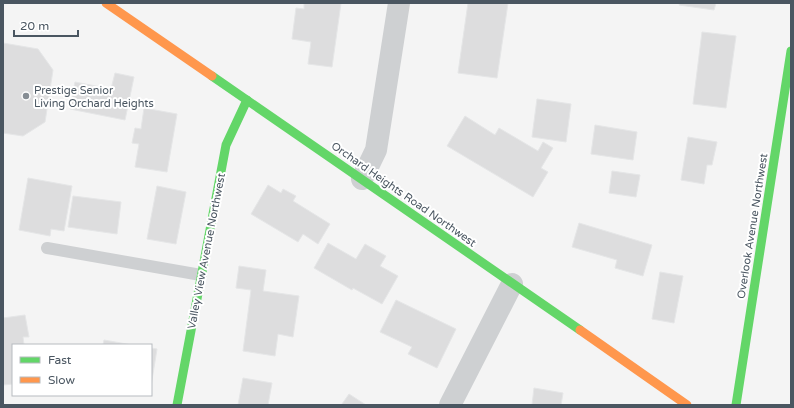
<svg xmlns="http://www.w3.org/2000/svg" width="794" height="408" font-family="'Varela Round',sans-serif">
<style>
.building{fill:#ddddde;stroke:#e5e6e7}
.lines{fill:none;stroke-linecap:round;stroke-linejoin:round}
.lane{stroke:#ced0d2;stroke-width:12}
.street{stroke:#ced0d2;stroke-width:22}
.fast{stroke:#63d668;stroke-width:9}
.slow{stroke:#ff974d;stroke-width:9}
.poi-dot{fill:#868d94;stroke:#fff;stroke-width:1.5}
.labels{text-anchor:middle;stroke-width:4;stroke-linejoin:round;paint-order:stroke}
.poi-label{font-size:11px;fill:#4a5661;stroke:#fff;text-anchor:start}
.street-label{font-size:11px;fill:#4a5661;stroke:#fff}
</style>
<rect width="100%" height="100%" fill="#f4f4f4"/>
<g class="building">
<path d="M 304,3 L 341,3 L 332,67 L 308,64 L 311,42 L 292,39 L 296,8 L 304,9 Z"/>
<path d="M 468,3 L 508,3 L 497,78 L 458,73 Z"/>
<path d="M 680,3 L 716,3 L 714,10 L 679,5 Z"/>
<path d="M 702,32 L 736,36 L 726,108 L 693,104 Z"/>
<path d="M 3,43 L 38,49 L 53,70 L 45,122 L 23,136 L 3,133 Z"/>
<path d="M 115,73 L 134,77 L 125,120 L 70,109 L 75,82 L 111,89 Z"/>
<path d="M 537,99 L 571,104 L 566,142 L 532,137 Z"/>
<path d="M 144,108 L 177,114 L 167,172 L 135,167 L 139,144 L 132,143 L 135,128 L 141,129 Z"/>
<path d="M 465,116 L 495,135 L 499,128 L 538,151 L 543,142 L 553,148 L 541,168 L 548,172 L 533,197 L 447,146 Z"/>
<path d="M 595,125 L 637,132 L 633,160 L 591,154 Z"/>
<path d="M 688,137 L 717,142 L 712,165 L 707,165 L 704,184 L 681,180 Z"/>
<path d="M 612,171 L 640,175 L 636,197 L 609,193 Z"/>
<path d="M 28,178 L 72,186 L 64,231 L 51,229 L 50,236 L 19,230 Z"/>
<path d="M 268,185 L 281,193 L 283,189 L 296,196 L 293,201 L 330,224 L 318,244 L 303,234 L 298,242 L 251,214 Z"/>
<path d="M 157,186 L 186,192 L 176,244 L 147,239 Z"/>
<path d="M 73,196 L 121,202 L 117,234 L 68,227 Z"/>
<path d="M 579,223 L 652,245 L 643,276 L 615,268 L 617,260 L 572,247 Z"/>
<path d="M 328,243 L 356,259 L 365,244 L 386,256 L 380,266 L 398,276 L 382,304 L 353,288 L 352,290 L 314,268 Z"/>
<path d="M 239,266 L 266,270 L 263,291 L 299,296 L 293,337 L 278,334 L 275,356 L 243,351 L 251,290 L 236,288 Z"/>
<path d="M 660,272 L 683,276 L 674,323 L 652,319 Z"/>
<path d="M 396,300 L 456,329 L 437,368 L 408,354 L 412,347 L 380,332 Z"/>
<path d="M 25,315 L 29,337 L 23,337 L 24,345 L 13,345 L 13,384 L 3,385 L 3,318 Z"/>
<path d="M 104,340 L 132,345 L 103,345 Z"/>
<path d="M 151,348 L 157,349 L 151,386 Z"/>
<path d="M 243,378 L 272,383 L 268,405 L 238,405 Z"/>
<path d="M 534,388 L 563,393 L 561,405 L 532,405 Z"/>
<path d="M 349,394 L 366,405 L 343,405 L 342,404 Z"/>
</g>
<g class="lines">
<path class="lane" d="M 47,248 L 201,275"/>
<g class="street">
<path d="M 362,179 L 376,150 L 399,3"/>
<path d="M 450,405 L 512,284"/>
</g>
<g class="fast">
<path d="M 212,76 L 580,330"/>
<path d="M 177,405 L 226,145 L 247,100"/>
<path d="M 736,405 L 791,51"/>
</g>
<g class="slow">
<path d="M 106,3 L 212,76"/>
<path d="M 580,330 L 687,405"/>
</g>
</g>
<circle class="poi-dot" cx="26" cy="96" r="4"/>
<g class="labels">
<g class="poi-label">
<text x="34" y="94">Prestige Senior<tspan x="34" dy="13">Living Orchard Heights</tspan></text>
</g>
<g class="street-label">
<text transform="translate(404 194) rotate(35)" y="4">Orchard Heights Road Northwest</text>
<text transform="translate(752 226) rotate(-81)" y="4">Overlook Avenue Northwest</text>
<text transform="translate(206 251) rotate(-79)" y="4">Valley View Avenue Northwest</text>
</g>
</g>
<rect width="794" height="408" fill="none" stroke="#4a5661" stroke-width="8"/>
<rect x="12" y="344" width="140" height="52" fill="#ffffff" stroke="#b7bbc0"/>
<rect x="20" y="357" width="20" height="6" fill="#63d668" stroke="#b7bbc0"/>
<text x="48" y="364" font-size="12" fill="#4a5661">Fast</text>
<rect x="20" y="377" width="20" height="6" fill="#ff974d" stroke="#b7bbc0"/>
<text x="48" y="384" font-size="12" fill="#4a5661">Slow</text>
<path d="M14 30v6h64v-6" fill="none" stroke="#4a5661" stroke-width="2"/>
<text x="20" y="30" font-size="12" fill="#4a5661" stroke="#ffffff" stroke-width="3" paint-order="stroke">20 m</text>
</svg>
